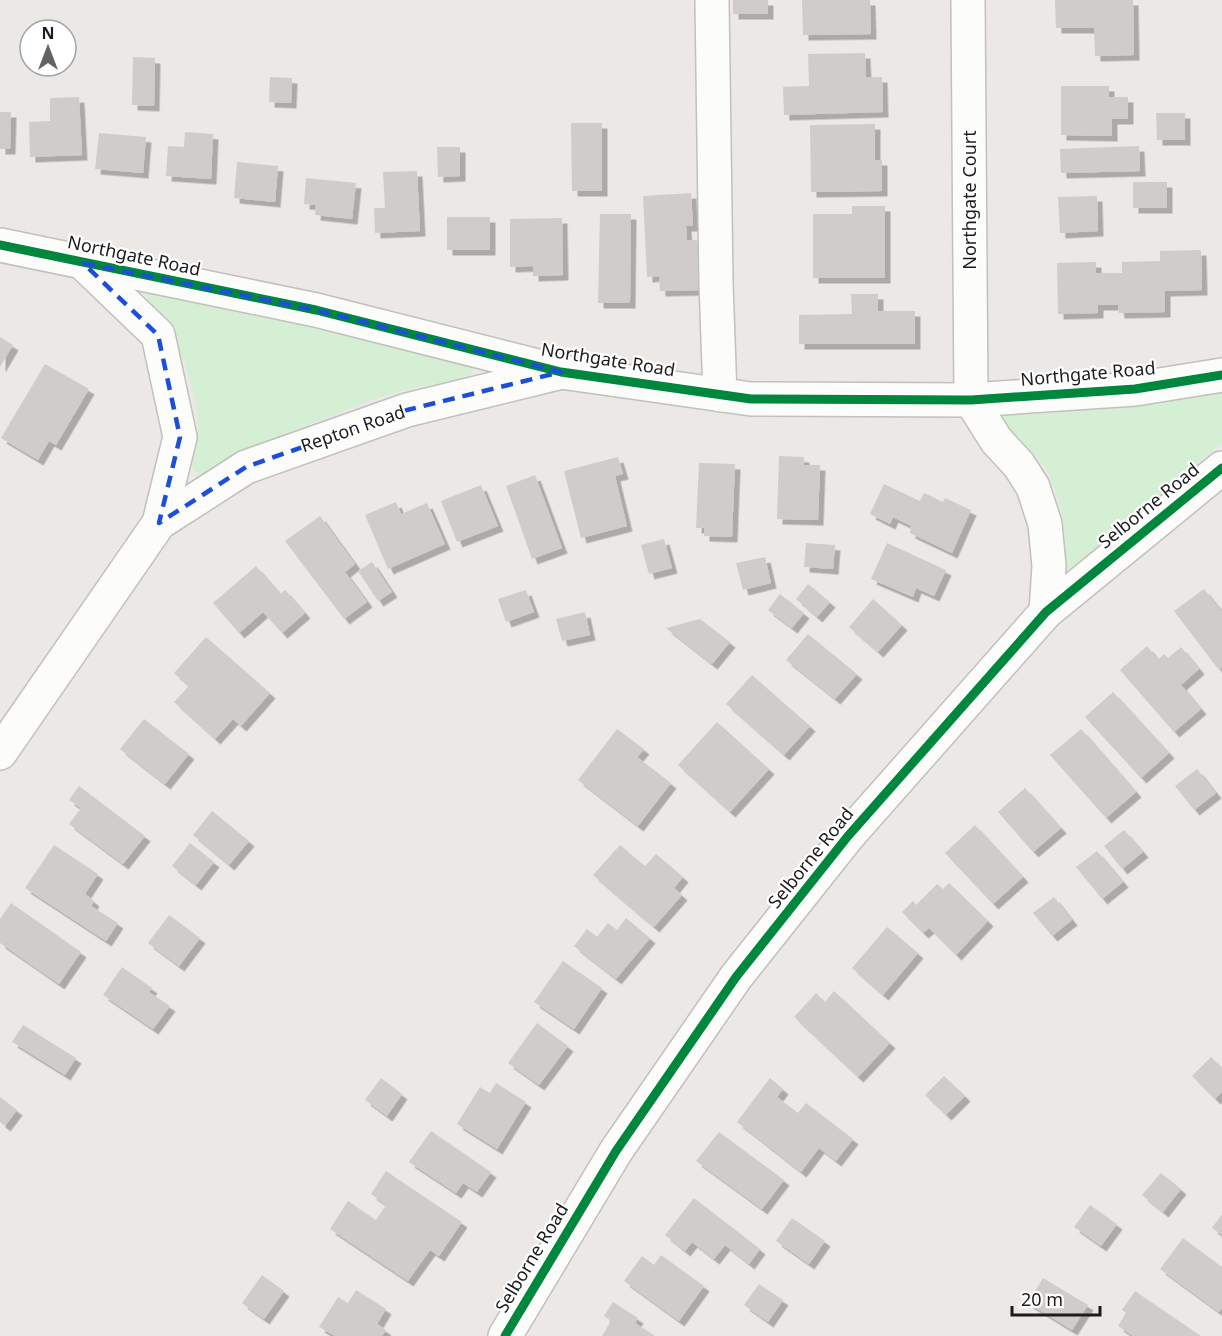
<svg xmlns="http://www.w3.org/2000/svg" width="1222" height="1336" font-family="'Noto Sans',sans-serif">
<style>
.park{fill:#d4efd3}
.building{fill:#d0ccca;filter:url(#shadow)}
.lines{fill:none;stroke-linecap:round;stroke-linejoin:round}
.minor-casing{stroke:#c2c0bf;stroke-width:36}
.minor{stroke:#fcfcfb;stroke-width:33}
.cycleway-casing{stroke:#fff;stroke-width:13}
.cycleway{stroke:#00873e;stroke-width:9}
.marked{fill:none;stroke:#1d4ed8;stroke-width:4.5;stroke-dasharray:12 8;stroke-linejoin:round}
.labels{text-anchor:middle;stroke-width:4.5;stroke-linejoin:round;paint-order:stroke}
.street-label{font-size:18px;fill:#1c1c1c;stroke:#fff}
</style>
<defs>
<filter id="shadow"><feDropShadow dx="5.5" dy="5.5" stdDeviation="0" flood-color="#0004"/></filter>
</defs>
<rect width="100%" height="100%" fill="#ebe8e5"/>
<g class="park">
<path d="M 148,291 L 242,309 L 367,339 L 468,367 L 473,370 L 473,373 L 469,378 L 413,388 L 371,400 L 276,438 L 209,472 L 199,474 L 194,471 L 192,467 C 194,454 197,442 198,429 C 198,419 196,407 194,396 C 185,355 171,334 148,300 L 146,293 Z"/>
<path d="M 1222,387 L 1222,443 L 1202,459 L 1077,571 L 1068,574 L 1066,570 L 1066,546 L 1059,501 L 1048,471 L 1035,455 L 1000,425 L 997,416 L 1002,413 L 1030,414 L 1074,411 L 1126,404 Z"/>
</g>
<g class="building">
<rect x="733" y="0" width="35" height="14"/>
<path d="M 802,0 L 870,0 L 871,34 L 803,35 Z"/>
<path d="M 1055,0 L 1133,0 L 1134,55 L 1095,56 L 1094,28 L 1056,28 Z"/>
<path d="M 865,53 L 866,77 L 882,77 L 883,112 L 784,115 L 783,87 L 809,86 L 808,54 Z"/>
<path d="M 133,57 L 155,58 L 154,106 L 132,105 Z"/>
<path d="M 270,77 L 292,78 L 291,103 L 269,102 Z"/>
<path d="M 1061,86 L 1109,86 L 1109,97 L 1128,97 L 1128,119 L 1112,119 L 1112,136 L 1061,135 Z"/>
<path d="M 79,97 L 82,155 L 30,157 L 29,122 L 50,121 L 50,98 Z"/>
<path d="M 0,112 L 11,112 L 10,149 L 0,149 Z"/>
<path d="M 1156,113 L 1185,113 L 1185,140 L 1157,140 Z"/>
<path d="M 571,123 L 602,123 L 602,191 L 572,191 Z"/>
<path d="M 875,124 L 875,160 L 882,160 L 882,191 L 811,192 L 810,125 Z"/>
<path d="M 185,132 L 213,134 L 211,179 L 166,176 L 168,146 L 184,147 Z"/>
<path d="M 99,133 L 146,137 L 143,173 L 95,169 Z"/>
<path d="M 1139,146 L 1140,171 L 1061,173 L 1060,149 Z"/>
<path d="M 437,147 L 460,147 L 460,176 L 438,177 Z"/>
<path d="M 237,162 L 278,166 L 275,202 L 234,198 Z"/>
<path d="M 417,171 L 420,231 L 375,233 L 374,208 L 385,208 L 383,172 Z"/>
<path d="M 306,178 L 356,183 L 352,219 L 315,215 L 316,205 L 304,204 Z"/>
<rect x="1133" y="182" width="34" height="26"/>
<path d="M 691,193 L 693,226 L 686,226 L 687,240 L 697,240 L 700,290 L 660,291 L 659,276 L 647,277 L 643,196 Z"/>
<path d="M 1097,196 L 1098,231 L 1060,233 L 1058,197 Z"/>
<path d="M 852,206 L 885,206 L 885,278 L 813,278 L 813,214 L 852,214 Z"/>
<path d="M 600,214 L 631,214 L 630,303 L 598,303 Z"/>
<rect x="447" y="217" width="43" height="33"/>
<path d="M 562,218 L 563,275 L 533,276 L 533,266 L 510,267 L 510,219 Z"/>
<path d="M 1201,250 L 1202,290 L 1165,291 L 1165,312 L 1119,313 L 1118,305 L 1098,305 L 1098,313 L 1058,314 L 1057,263 L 1096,262 L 1096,273 L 1122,273 L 1122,262 L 1160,261 L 1160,251 Z"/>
<path d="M 851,294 L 878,294 L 878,311 L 915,311 L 915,344 L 799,344 L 799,315 L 852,314 Z"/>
<path d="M 0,337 L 13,345 L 0,367 Z"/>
<path d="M 45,364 L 89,389 L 56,445 L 49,441 L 38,460 L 1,438 Z"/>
<path d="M 779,456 L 804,457 L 804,465 L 820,465 L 818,520 L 777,519 Z"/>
<path d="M 618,457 L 623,474 L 615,476 L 627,526 L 581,538 L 564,471 Z"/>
<path d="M 699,463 L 735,464 L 732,537 L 704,536 L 704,528 L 696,528 Z"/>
<path d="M 535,475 L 562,548 L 532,559 L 506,486 Z"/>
<path d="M 884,484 L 920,501 L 924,493 L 943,502 L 945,498 L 971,510 L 952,553 L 910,533 L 911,526 L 893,517 L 890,524 L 870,514 Z"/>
<path d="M 481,485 L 498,526 L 457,542 L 441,501 Z"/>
<path d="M 396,502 L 401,514 L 427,503 L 445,544 L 388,569 L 365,515 Z"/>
<path d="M 320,516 L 355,564 L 345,572 L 367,602 L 344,619 L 285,541 Z"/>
<path d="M 664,539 L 672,568 L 649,574 L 641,545 Z"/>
<path d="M 806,543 L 835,545 L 833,569 L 804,567 Z"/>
<path d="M 887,543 L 946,570 L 934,596 L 916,588 L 913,597 L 871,579 Z"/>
<path d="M 765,557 L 771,583 L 743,590 L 736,563 Z"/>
<path d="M 372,562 L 392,592 L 378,601 L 358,571 Z"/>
<path d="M 256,566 L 280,594 L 285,590 L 305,613 L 282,633 L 263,612 L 239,633 L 213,603 Z"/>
<path d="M 808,584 L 830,602 L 817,617 L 796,599 Z"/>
<path d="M 1204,589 L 1222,612 L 1222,667 L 1219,670 L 1174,611 Z"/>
<path d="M 526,590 L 534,612 L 506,622 L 498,599 Z"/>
<path d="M 780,594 L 804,613 L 792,628 L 768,610 Z"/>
<path d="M 873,599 L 902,625 L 878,652 L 849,627 Z"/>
<path d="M 585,612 L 590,635 L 562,641 L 556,619 Z"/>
<path d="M 700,619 L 730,642 L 712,664 L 666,628 Z"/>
<path d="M 808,634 L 857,674 L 835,699 L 786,660 Z"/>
<path d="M 206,637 L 270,693 L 241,726 L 233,719 L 215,739 L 174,702 L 189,686 L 174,673 Z"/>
<path d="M 1147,646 L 1158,660 L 1164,654 L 1168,658 L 1181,647 L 1199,669 L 1181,685 L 1201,709 L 1174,732 L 1120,670 Z"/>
<path d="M 752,675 L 810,726 L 784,755 L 726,704 Z"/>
<path d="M 1113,692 L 1169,753 L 1141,778 L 1085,717 Z"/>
<path d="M 144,719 L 189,754 L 165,784 L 120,749 Z"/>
<path d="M 717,722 L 769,769 L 730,812 L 678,765 Z"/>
<path d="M 617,729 L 644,749 L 637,757 L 671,783 L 638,826 L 578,780 Z"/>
<path d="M 1081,729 L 1136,792 L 1106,818 L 1050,755 Z"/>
<path d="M 1197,769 L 1216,793 L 1194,810 L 1175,786 Z"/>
<path d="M 79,786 L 145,836 L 123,864 L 69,824 L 81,808 L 69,800 Z"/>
<path d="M 1025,788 L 1061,828 L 1033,852 L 998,812 Z"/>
<path d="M 212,811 L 249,841 L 229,865 L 193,835 Z"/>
<path d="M 975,825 L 1023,877 L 993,904 L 945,853 Z"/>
<path d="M 1124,830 L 1143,852 L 1122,869 L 1104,846 Z"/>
<path d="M 190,843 L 214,862 L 196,885 L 172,866 Z"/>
<path d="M 54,845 L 98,874 L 85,894 L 94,901 L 91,906 L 118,923 L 106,941 L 25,888 Z"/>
<path d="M 620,845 L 645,866 L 656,854 L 683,877 L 674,888 L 682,895 L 654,927 L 593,875 Z"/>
<path d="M 1097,851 L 1123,882 L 1102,899 L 1076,867 Z"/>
<path d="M 949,883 L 988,921 L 956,955 L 929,928 L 923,933 L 902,912 L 913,901 L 916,905 L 937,884 L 943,889 Z"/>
<path d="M 1054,897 L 1072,920 L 1052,936 L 1033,913 Z"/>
<path d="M 11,903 L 81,952 L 59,984 L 0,943 L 0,919 Z"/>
<path d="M 169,915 L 200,938 L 179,966 L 148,943 Z"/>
<path d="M 626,918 L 650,938 L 616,979 L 574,946 L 587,929 L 597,937 L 608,923 L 617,930 Z"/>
<path d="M 887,927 L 918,953 L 883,995 L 852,968 Z"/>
<path d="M 563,961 L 602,988 L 574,1029 L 534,1002 Z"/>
<path d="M 122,967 L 152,988 L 149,992 L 170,1006 L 153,1029 L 103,995 Z"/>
<path d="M 834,991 L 890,1043 L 858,1077 L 794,1017 L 816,993 L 825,1002 Z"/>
<path d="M 537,1023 L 568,1046 L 539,1085 L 508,1063 Z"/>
<path d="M 23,1025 L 76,1058 L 65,1075 L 12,1042 Z"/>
<path d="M 1211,1057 L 1222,1068 L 1222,1092 L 1215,1099 L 1192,1076 Z"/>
<path d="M 944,1076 L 965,1096 L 946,1115 L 925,1095 Z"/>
<path d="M 381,1078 L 402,1094 L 387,1116 L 365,1100 Z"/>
<path d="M 770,1078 L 783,1089 L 777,1097 L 798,1113 L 806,1103 L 853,1139 L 836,1161 L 819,1148 L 801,1172 L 737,1122 Z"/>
<path d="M 496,1083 L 526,1102 L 497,1149 L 457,1124 L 480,1087 L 490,1093 Z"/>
<path d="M 0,1097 L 17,1110 L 5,1126 L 0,1122 Z"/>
<path d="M 431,1131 L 491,1172 L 477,1192 L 463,1183 L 456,1193 L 409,1162 Z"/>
<path d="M 719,1132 L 784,1180 L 762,1209 L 696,1161 Z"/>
<path d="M 386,1171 L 462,1222 L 439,1256 L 430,1250 L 408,1281 L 330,1229 L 348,1201 L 376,1220 L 386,1205 L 371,1194 Z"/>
<path d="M 1161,1173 L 1181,1189 L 1163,1212 L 1142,1195 Z"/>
<path d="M 694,1198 L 760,1249 L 749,1264 L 725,1245 L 714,1259 L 692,1242 L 685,1251 L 665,1235 Z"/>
<path d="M 1090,1205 L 1117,1224 L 1101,1246 L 1074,1227 Z"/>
<path d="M 1222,1214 L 1222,1235 L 1212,1228 Z"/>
<path d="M 792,1218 L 825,1241 L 809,1264 L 776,1241 Z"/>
<path d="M 1183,1238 L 1222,1267 L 1222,1308 L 1219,1312 L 1160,1269 Z"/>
<path d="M 661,1255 L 704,1286 L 679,1321 L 624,1281 L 642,1256 L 654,1265 Z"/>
<path d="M 262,1275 L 284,1291 L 264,1319 L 242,1303 Z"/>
<path d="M 1043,1278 L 1088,1305 L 1072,1330 L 1028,1303 Z"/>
<path d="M 759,1284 L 783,1300 L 768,1322 L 744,1305 Z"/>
<path d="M 356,1290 L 386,1309 L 377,1324 L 386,1330 L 382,1336 L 335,1336 L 319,1327 L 338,1297 L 348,1303 Z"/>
<path d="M 1135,1291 L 1201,1336 L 1133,1336 L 1118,1326 L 1126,1313 L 1122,1310 Z"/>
<path d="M 613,1302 L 638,1318 L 635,1323 L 655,1336 L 602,1336 L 611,1321 L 604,1316 Z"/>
</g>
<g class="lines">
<g class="minor-casing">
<g id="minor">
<path d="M 712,0 L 716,283 L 720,395"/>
<path d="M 968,0 L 971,400 L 996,440 L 1019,465 L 1033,487 L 1045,524 L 1049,566 L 1046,612"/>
<path d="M 0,245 L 316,310 L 561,372 L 751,399 L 971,400 L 1135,389 L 1222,375"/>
<path d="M 83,263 L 158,335 L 180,437 L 159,523"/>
<path d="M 0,753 L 159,523 L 246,467 L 407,410 L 558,373"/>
<path d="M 505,1336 L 616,1151 L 736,977 L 848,836 L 1046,612 L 1222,468"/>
</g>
</g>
<use href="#minor" class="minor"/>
<g class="cycleway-casing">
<g id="cycleway">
<path d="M 0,245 L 316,310 L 561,372 L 751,399 L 971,400 L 1135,389 L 1222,375"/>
<path d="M 505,1336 L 616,1151 L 736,977 L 848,836 L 1046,612 L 1222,468"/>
</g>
</g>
<use href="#cycleway" class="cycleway"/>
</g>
<path class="marked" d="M 83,263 L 316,310 L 561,372 L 407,410 L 246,467 L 159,523 L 180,437 L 158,335 Z"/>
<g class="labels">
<g class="street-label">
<text transform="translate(970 200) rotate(-90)" y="6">Northgate Court</text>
<text transform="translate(134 256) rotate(12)" y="6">Northgate Road</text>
<text transform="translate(608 360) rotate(9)" y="6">Northgate Road</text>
<text transform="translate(1088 374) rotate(-5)" y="6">Northgate Road</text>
<text transform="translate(353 429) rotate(-19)" y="6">Repton Road</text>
<text transform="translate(1149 506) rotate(-39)" y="6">Selborne Road</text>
<text transform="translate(811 858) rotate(-51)" y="6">Selborne Road</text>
<text transform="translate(532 1258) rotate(-59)" y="6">Selborne Road</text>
</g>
</g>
<g transform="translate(48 48)"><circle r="28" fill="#ffffff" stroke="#a4a4a4" stroke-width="1.5"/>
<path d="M0-4.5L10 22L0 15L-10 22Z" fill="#646362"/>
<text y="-9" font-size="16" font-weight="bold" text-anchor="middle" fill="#1c1c1c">N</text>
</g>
<path d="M1012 1306v9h88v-9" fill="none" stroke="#1c1c1c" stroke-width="3"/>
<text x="1021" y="1306" font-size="18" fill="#1c1c1c" stroke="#ffffff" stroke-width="4.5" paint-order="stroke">20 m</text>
</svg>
